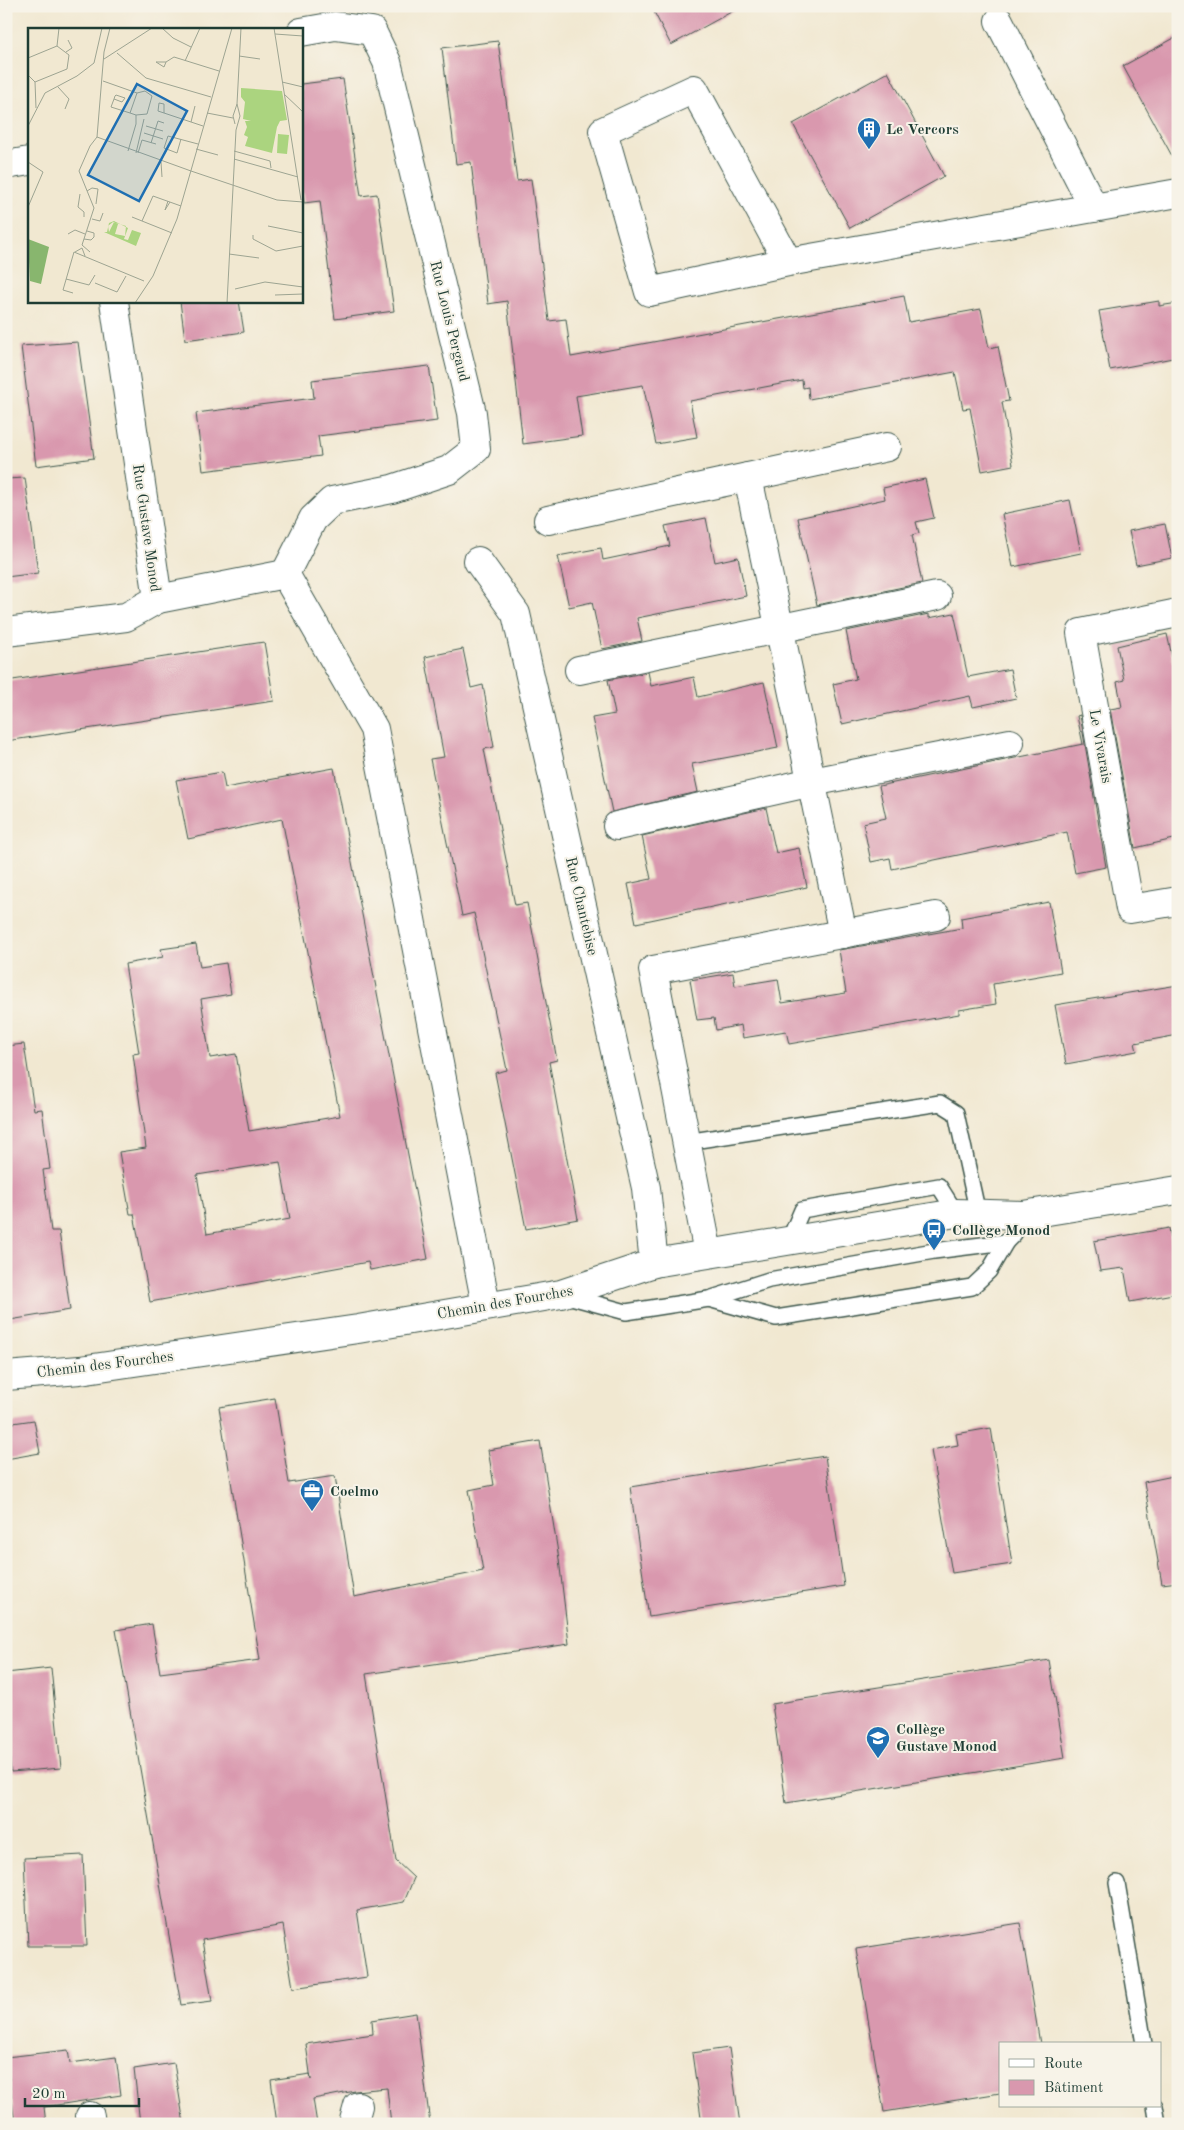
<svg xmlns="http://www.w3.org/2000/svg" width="1184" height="2130" font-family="'Old Standard TT',serif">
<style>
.building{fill:#d998ae;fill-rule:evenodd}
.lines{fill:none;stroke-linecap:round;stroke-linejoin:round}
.service-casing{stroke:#3e574c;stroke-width:18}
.minor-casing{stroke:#3e574c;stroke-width:30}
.tertiary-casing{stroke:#3e574c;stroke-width:30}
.service{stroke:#fff;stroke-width:15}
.minor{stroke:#fff;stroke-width:28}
.tertiary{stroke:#fff;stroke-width:28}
.labels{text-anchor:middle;stroke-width:4;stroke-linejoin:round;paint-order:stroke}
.poi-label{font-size:15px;font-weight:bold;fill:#1f3d34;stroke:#f7f3e8;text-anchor:start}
.street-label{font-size:15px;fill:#1f3d34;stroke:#f7f3e8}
.inset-road{fill:none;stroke:#9da492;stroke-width:1}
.view{fill:#1f6fb2;fill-opacity:0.15;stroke:#1f6fb2;stroke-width:2.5}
.inset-edge{fill:none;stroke:#1f3d34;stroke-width:2.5}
</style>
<rect width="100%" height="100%" fill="#f7f3e8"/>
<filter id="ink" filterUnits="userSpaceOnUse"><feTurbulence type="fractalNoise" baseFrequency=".02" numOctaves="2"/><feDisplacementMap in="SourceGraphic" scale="10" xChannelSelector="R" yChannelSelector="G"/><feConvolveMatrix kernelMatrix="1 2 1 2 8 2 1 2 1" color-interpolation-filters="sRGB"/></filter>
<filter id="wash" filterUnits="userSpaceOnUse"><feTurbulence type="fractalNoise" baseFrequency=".0096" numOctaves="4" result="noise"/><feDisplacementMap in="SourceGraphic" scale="20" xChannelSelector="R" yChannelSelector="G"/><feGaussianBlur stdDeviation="1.12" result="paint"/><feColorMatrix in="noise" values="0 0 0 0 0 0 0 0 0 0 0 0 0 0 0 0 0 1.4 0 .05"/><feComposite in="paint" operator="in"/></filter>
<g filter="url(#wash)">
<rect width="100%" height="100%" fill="#f1e8d1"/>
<g id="blocks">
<g class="building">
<path d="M 651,6 L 742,6 L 671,45 Z"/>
<path d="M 1178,36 L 1178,167 L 1123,66 Z"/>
<path d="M 498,41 L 517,181 L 531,179 L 549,321 L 566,319 L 571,357 L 904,296 L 909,322 L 981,309 L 989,348 L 998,346 L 1009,401 L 1002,402 L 1013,465 L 982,471 L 970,408 L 963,409 L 955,372 L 809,399 L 808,387 L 803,388 L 802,380 L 690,401 L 697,437 L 656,444 L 643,385 L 576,396 L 582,436 L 523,444 L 507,301 L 488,304 L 471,162 L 456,164 L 442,48 Z"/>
<path d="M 888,72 L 944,176 L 850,228 L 793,124 Z"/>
<path d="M 343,79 L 361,196 L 377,194 L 394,311 L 335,319 L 320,201 L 304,203 L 301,186 L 301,84 Z"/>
<path d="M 180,301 L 239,301 L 244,332 L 185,340 Z"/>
<path d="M 1159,301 L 1159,306 L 1178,303 L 1178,357 L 1110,370 L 1099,311 Z"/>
<path d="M 78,342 L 94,458 L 36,466 L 21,346 Z"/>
<path d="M 429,366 L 437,421 L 318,436 L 321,456 L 203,471 L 196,413 L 314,398 L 312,380 Z"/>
<path d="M 25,478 L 38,573 L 6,577 L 6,479 Z"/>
<path d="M 925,479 L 934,518 L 916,522 L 919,533 L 912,535 L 922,583 L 817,605 L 798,518 L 885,499 L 883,488 Z"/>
<path d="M 1070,500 L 1081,553 L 1013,567 L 1002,514 Z"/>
<path d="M 706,518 L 715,562 L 738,557 L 746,596 L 637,618 L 642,641 L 602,649 L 592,602 L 569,607 L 558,556 L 601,548 L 603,560 L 670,546 L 665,526 Z"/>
<path d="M 1165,524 L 1172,558 L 1136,565 L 1129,531 Z"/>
<path d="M 954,613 L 968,677 L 1010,669 L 1016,698 L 973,707 L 970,696 L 842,724 L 833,684 L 856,679 L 846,631 L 929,614 L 929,618 Z"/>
<path d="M 1167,634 L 1178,683 L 1178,838 L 1135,848 L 1110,709 L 1122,707 L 1117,682 L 1124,680 L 1117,646 Z"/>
<path d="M 264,642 L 274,701 L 6,741 L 6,681 Z"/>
<path d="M 463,649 L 471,688 L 483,685 L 494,747 L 484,749 L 515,905 L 527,903 L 557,1060 L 549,1062 L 578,1219 L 526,1229 L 495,1073 L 507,1070 L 474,913 L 462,916 L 430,759 L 444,757 L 425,657 Z"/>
<path d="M 648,672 L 651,686 L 694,677 L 698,697 L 764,682 L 778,748 L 692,764 L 698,792 L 612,812 L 592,718 L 615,714 L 608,680 Z"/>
<path d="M 1080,715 L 1106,867 L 1075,873 L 1067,832 L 892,869 L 890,858 L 871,862 L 863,823 L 886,818 L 879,786 L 1083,744 L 1077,716 Z"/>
<path d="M 334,768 L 428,1259 L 370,1270 L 368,1262 L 150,1302 L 134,1214 L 130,1214 L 119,1152 L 146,1148 L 133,1054 L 139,1053 L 125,964 L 163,957 L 161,949 L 196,944 L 200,967 L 226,963 L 231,994 L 201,999 L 210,1058 L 236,1054 L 249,1131 L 340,1116 L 282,819 L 188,839 L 176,780 L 222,772 L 225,788 ZM 280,1162 L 290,1219 L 207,1234 L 197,1175 Z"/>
<path d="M 766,808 L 776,853 L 799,848 L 807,887 L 636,923 L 628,884 L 651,879 L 642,836 Z"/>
<path d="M 1049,902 L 1061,972 L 993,984 L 996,1004 L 959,1010 L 959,1014 L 789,1044 L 786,1031 L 743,1038 L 741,1025 L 716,1030 L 714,1018 L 697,1020 L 690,980 L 733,973 L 735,986 L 778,979 L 782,1003 L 846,993 L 839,950 L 962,928 L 961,918 Z"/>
<path d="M 1178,985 L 1178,1035 L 1135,1043 L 1137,1051 L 1066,1064 L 1055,1005 Z"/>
<path d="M 24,1044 L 34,1110 L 42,1109 L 50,1169 L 43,1170 L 51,1231 L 59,1231 L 70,1310 L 10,1320 L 6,1292 L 6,1046 Z"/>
<path d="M 1169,1228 L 1178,1280 L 1178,1293 L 1130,1302 L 1124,1268 L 1100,1271 L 1094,1241 Z"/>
<path d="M 275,1398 L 289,1483 L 335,1476 L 354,1597 L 483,1571 L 469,1490 L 494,1485 L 488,1450 L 540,1441 L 559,1559 L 569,1644 L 366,1674 L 396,1861 L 414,1878 L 404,1902 L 357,1910 L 367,1977 L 293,1988 L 283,1925 L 202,1940 L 212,2001 L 181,2005 L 116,1630 L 152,1624 L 160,1673 L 260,1660 L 219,1407 Z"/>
<path d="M 34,1420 L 40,1453 L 6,1459 L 6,1424 Z"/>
<path d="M 991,1428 L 1012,1564 L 952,1573 L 931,1450 L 958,1445 L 956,1434 Z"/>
<path d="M 825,1456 L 844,1586 L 649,1617 L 630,1487 Z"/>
<path d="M 1178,1475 L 1178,1582 L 1162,1584 L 1144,1482 Z"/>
<path d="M 1049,1660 L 1065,1758 L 786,1803 L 772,1704 Z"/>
<path d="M 51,1668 L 61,1768 L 11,1772 L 6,1726 L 6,1673 Z"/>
<path d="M 83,1855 L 87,1946 L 28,1946 L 24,1858 Z"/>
<path d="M 1020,1923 L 1040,2044 L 1000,2044 L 1000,2093 L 884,2112 L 856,1949 Z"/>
<path d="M 416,2013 L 430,2124 L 391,2124 L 387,2088 L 355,2091 L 313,2099 L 317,2124 L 277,2124 L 271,2080 L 310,2074 L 311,2080 L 306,2044 L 373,2034 L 372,2020 Z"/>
<path d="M 729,2048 L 740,2124 L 702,2124 L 692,2053 Z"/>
<path d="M 68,2050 L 70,2063 L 116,2057 L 121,2095 L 44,2107 L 46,2124 L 15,2124 L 6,2057 Z"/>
<path d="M 174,2063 L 184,2124 L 140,2124 L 134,2069 Z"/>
</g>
</g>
</g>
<g filter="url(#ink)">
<use href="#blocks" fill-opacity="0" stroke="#3e574c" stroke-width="1"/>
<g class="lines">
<g class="service-casing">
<g id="service">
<path d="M 686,1142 L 940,1103 L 956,1113 L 978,1214"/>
<path d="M 789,1240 L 802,1210 L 939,1186 L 956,1213"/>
<path d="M 564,1295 L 626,1312 L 709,1299 L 769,1280 L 934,1251 L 1006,1242 L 1014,1234 L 1023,1215"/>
<path d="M 709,1299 L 776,1318 L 972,1287 L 989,1271 L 1006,1242"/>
<path d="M 1117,1883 L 1144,2044"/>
<path d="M 1155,2106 L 1158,2124"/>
</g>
</g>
<g class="minor-casing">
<g id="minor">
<path d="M 999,21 L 1094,208"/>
<path d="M 6,165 L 29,161"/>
<path d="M 788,262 L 694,89 L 603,131 L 649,292 L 788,262 L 1178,193"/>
<path d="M 548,520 L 748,477"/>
<path d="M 478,561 L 516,614 L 646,1188 L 654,1263"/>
<path d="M 285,574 L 313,519 L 332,501 L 392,489 L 449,470 L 476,449 L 472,413 L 387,62 L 372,31 L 335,26 L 301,32"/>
<path d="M 158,599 L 285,574 L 374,729 L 486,1305"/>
<path d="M 1178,613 L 1081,633 L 1130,909 L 1178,901"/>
<path d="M 6,632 L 126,617 L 158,599 L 114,301"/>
<path d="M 579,670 L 937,596"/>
<path d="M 617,826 L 812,782 L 1010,743"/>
<path d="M 843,934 L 748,477 L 887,447"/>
<path d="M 708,1253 L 653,970 L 936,916"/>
<path d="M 90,2116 L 91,2124"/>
<path d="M 353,2124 L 358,2106"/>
</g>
</g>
<g class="tertiary-casing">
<path id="tertiary" d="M 6,1376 L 80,1370 L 358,1329 L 561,1294 L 654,1263 L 956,1213 L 1023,1215 L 1178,1190"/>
</g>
<use href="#service" class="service"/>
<use href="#minor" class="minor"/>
<use href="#tertiary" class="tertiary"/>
</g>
</g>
<defs>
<g id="building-pin" transform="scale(1.25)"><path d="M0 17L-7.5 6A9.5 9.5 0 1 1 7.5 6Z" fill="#1f6fb2" stroke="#f7f3e8"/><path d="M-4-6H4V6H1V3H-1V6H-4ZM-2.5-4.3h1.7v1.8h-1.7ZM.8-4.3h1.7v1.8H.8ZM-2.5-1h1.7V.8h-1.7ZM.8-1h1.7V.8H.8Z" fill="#fff"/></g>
<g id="bus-pin" transform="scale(1.25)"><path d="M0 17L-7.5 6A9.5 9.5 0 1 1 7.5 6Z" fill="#1f6fb2" stroke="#f7f3e8"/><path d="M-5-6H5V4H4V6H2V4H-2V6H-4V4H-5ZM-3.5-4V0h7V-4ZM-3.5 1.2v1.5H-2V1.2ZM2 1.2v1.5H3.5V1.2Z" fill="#fff"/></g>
<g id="office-pin" transform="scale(1.25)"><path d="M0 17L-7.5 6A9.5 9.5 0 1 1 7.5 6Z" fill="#1f6fb2" stroke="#f7f3e8"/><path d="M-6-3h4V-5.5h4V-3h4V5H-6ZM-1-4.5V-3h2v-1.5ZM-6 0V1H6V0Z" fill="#fff"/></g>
<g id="school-pin" transform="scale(1.25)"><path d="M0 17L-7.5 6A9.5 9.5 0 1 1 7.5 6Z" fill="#1f6fb2" stroke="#f7f3e8"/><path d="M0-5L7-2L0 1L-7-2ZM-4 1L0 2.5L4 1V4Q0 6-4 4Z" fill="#fff"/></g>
</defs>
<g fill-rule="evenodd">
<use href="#building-pin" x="869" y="129"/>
<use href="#bus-pin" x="934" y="1230"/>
<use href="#office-pin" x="312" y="1491"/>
<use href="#school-pin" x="878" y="1738"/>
</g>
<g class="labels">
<g class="poi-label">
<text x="886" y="134">Le Vercors</text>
<text x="952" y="1235">Collège Monod</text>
<text x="330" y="1496">Coelmo</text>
<text x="896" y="1734">Collège<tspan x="896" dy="17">Gustave Monod</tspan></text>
</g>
<g class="street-label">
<text transform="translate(450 321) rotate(76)" y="5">Rue Louis Pergaud</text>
<text transform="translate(147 528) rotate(82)" y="5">Rue Gustave Monod</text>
<text transform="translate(1101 746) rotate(80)" y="5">Le Vivarais</text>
<text transform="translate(582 906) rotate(77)" y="5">Rue Chantebise</text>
<text transform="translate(505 1302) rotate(-10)" y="5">Chemin des Fourches</text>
<text transform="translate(105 1364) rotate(-7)" y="5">Chemin des Fourches</text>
</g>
</g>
<g transform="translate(28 28)">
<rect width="275" height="275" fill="#f1e8d1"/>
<path d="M 213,60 L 254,63 L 259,92 L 252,93 L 249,99 L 244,125 L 217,118 L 220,109 L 216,107 L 219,99 L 217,93 L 223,93 L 215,91 L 217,74 L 213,69 ZM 250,106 L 261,107 L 259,126 L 249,125 ZM 86,193 L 100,200 L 96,211 L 100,212 L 104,202 L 113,205 L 108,218 L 76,204 L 79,204 L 81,195 ZM 85,194 L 98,198 L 97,208 L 82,205 L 87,206 L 90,196 L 86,194 L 81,204 L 80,198 Z" fill="#abd47f" fill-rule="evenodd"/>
<path d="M 0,211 L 21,219 L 13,256 L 2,253 Z" fill="#88b66e"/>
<path class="inset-road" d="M 82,0 L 76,24 L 69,109 L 163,143M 134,0 L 145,10 L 163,19M 246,0 L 273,172M 247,6 L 275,8M 38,24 L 44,20 L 40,12M 89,25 L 118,50 L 183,69M 211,28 L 232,31M 0,30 L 29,18M 76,31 L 124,0M 157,33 L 172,0M 138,34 L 136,39 L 128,34 L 138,34 L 146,29 L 191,43M 0,47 L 7,54 L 8,80M 75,53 L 109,65 L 102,85 L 83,79 L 86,71 L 87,68 L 88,67 L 97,70 L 94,74 L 86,71M 7,54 L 39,41 L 41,27 L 29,18 L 31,0M 254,54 L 275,59M 30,59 L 41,71 L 37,81M 256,66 L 275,84M 136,85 L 130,83 L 131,75 L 136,76 L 136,85 L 175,98M 179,85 L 205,90M 108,87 L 119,86 L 124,68 L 117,63 L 109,65M 163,94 L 167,78M 207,96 L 205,88 L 209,76 L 213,0M 0,98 L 17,65 L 49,48 L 66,35 L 74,0M 118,98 L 135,103M 116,105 L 135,111M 153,111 L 149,125 L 136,120 L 140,108 L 170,116M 123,115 L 130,93 L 136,95M 168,121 L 190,127M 100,123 L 108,96 L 108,87 L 102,85M 206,123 L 242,133 L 243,140M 108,125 L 116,91M 110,125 L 114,112 L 128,116M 206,131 L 270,149M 0,134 L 15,144 L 0,179M 133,134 L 134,149M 163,143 L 249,172 L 275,174M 59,163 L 64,160 L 70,161 L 68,176M 52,166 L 50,179 L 56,184 L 56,189M 140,173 L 137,182 L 142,174M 104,189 L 144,205M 64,191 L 72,193 L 75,185M 114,193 L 125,168 L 153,178M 240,198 L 275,205M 40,206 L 47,202 L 57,206M 225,207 L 225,211 L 248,223 L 275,218M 56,211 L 63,212 L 66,209 L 66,205 L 59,203M 46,224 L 116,253M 47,224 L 54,220 L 57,228M 62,224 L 54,217 L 66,180 L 51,143 L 62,118 L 69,109M 201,226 L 231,230M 38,251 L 61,257 L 67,247M 67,255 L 89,264 L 98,248M 207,261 L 237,254 L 275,259M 45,265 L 35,262 L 46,224M 247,267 L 275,266M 107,275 L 125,248 L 149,191 L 204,0M 199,275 L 208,102 L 212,88 L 209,76"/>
<path class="view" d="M 109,56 L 159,83 L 111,173 L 60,147 Z"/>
<rect width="275" height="275" class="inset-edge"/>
</g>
<rect width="1184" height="2130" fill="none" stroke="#f7f3e8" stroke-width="25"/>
<rect x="999" y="2042" width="162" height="65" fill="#f7f3e8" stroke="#a1aaa0"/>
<rect x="1009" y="2059" width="25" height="8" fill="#ffffff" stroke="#a1aaa0"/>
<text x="1044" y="2068" font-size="15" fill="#1f3d34">Route</text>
<rect x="1009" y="2080" width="25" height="15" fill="#d998ae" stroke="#a1aaa0"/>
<text x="1044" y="2092" font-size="15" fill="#1f3d34">Bâtiment</text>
<path d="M25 2098v8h114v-8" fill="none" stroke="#1f3d34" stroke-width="2.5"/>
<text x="32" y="2098" font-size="15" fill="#1f3d34" stroke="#f7f3e8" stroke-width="4" paint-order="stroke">20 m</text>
</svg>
